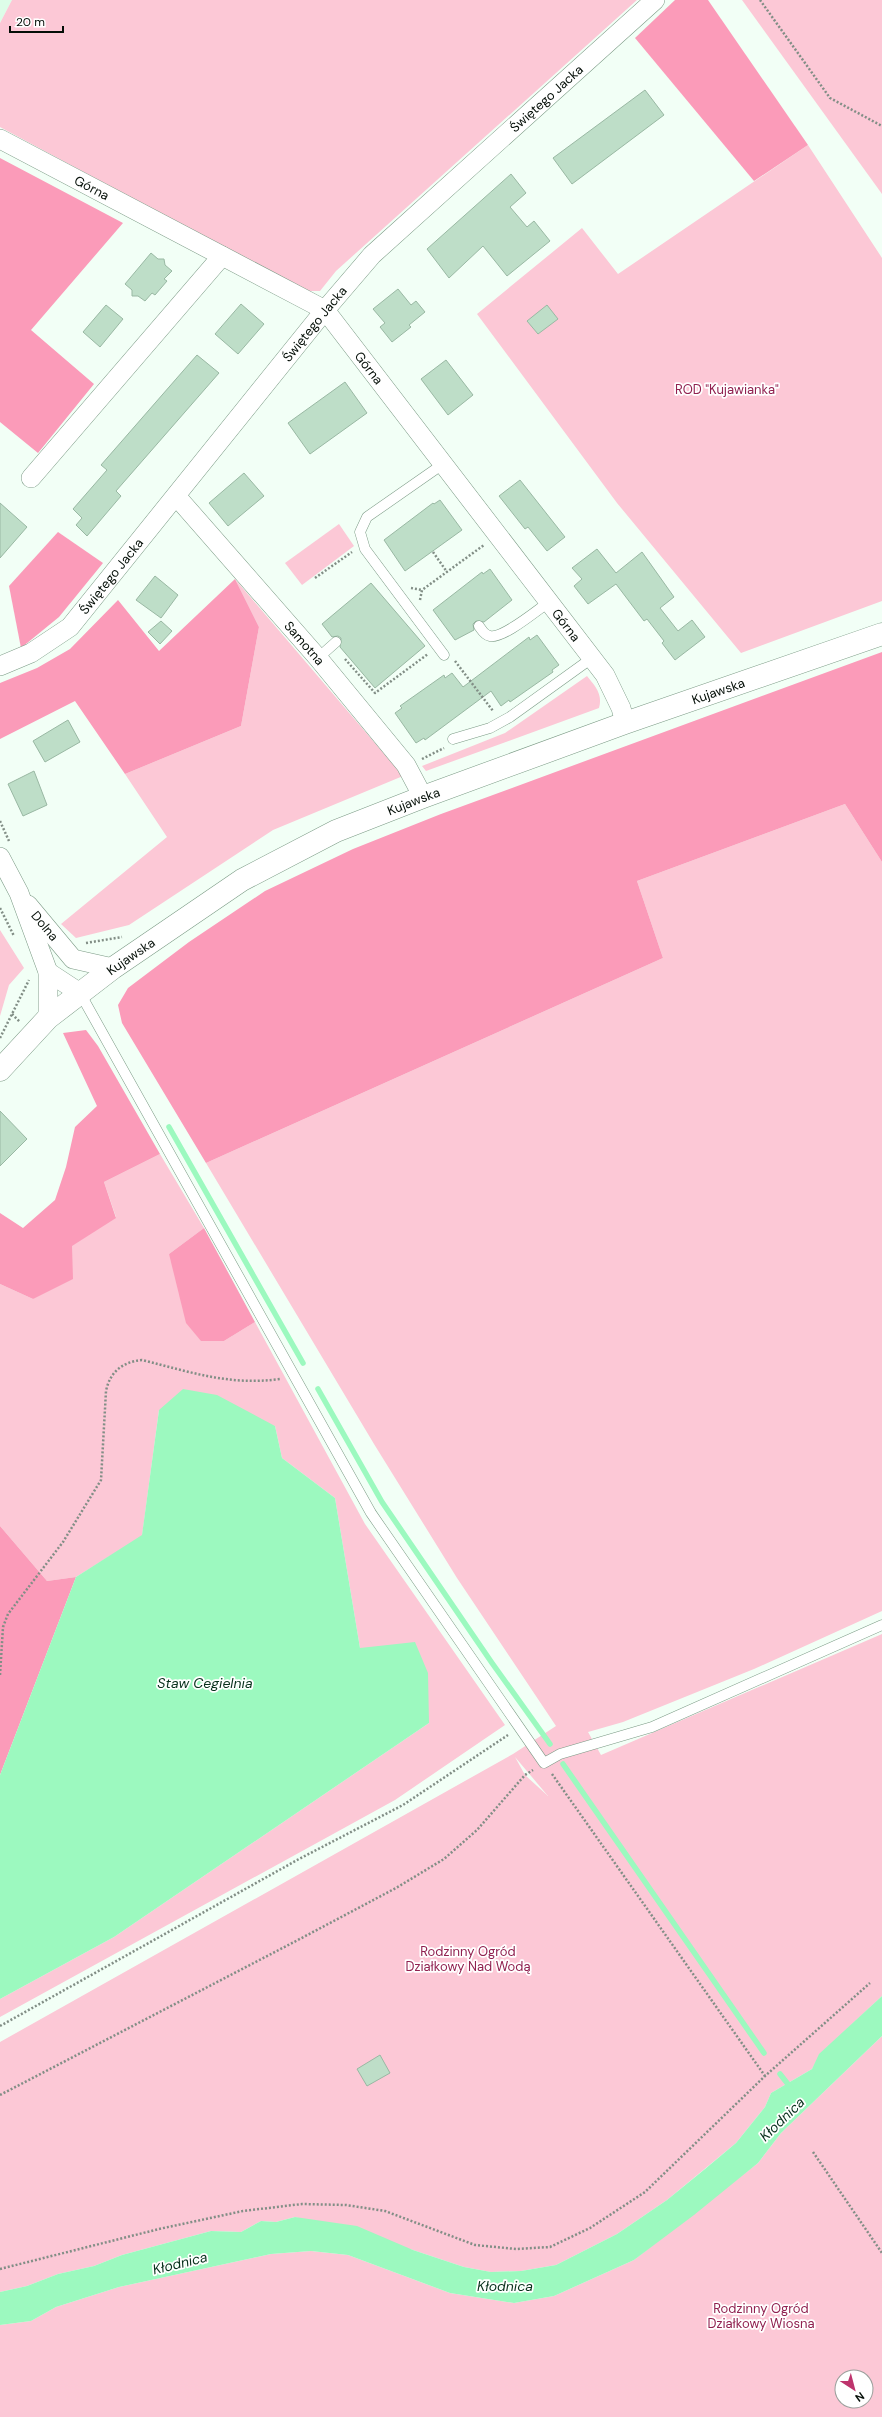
<svg xmlns="http://www.w3.org/2000/svg" width="882" height="2417" font-family="'DM Sans',sans-serif">
<style>
.built{fill:#ddfde8}
.green{fill:#fcc8d6;fill-rule:evenodd}
.forest{fill:#fb9bb9}
.water{fill:#9cf9bf}
.lines{fill:none;stroke-linecap:round;stroke-linejoin:round}
.stream{stroke:#9cf9bf;stroke-width:5.5}
.building{fill:#bedec8;stroke:#99b8a3}
.service-casing{stroke:#7b9a85;stroke-width:11}
.minor-casing{stroke:#7b9a85;stroke-width:20}
.tertiary-casing{stroke:#7b9a85;stroke-width:23}
.path{stroke:#828e86;stroke-width:2.5;stroke-dasharray:2 2;stroke-linecap:butt}
.service{stroke:#fff;stroke-width:10}
.minor{stroke:#fff;stroke-width:19}
.tertiary{stroke:#fff;stroke-width:22}
.labels{text-anchor:middle;stroke-width:3.5;stroke-linejoin:round;paint-order:stroke}
.street-label{font-size:13px;fill:#040e07;stroke:#fff}
.park-label{font-size:13px;fill:#902150;stroke:#fff}
.water-label{font-size:14px;font-style:italic;fill:#08311c;stroke:#fff}
</style>
<rect width="100%" height="100%" fill="#f2fff6"/>
<path class="built" d="M 0,0 L 12,0 L 0,23 Z"/>
<g class="green">
<path d="M 12,0 L 637,0 L 336,271 L 320,291 L 305,291 L 0,127 L 0,23 Z"/>
<path d="M 742,0 L 882,0 L 882,194 Z"/>
<path d="M 808,145 L 882,258 L 882,601 L 741,653 L 617,503 L 477,314 L 582,228 L 618,274 Z"/>
<path d="M 339,524 L 354,546 L 302,585 L 285,563 Z"/>
<path d="M 235,579 L 403,776 L 273,830 L 129,925 L 76,938 L 61,924 L 167,837 L 125,774 L 241,726 L 259,627 Z"/>
<path d="M 587,676 C 595,686 603,694 599,708 L 426,771 L 422,766 L 505,733 Z"/>
<path d="M 845,804 L 882,862 L 882,1611 L 754,1669 L 623,1722 L 588,1732 L 601,1755 L 882,1634 L 882,1996 L 820,2054 L 812,2069 L 771,2093 L 765,2107 L 736,2143 L 667,2200 L 617,2234 L 556,2265 L 521,2271 L 491,2272 L 464,2267 L 413,2250 L 295,2217 L 276,2222 L 261,2221 L 241,2232 L 211,2231 L 122,2255 L 94,2266 L 58,2274 L 27,2286 L 0,2292 L 0,2042 L 513,1754 L 556,1726 L 457,1578 L 374,1444 L 206,1163 L 663,958 L 637,881 ZM 515,1757 L 548,1796 L 525,1775 Z"/>
<path d="M 0,930 L 24,968 L 9,985 L 0,1016 Z"/>
<path d="M 160,1154 L 204,1228 L 169,1254 L 224,1341 L 255,1322 L 365,1524 L 505,1725 L 395,1800 L 0,2017 L 0,1999 L 114,1937 L 429,1723 L 360,1648 L 335,1498 L 282,1458 L 275,1426 L 159,1410 L 142,1536 L 76,1577 L 47,1581 L 0,1526 L 0,1284 L 33,1299 L 71,1246 L 116,1217 L 104,1182 Z"/>
<path d="M 882,2036 L 882,2417 L 0,2417 L 0,2325 L 31,2321 L 56,2307 L 119,2287 L 271,2254 L 311,2251 L 348,2255 L 450,2293 L 514,2303 L 554,2296 L 634,2260 L 758,2163 L 781,2133 ZM 842,2377 L 866,2377 L 866,2401 L 842,2401 Z"/>
</g>
<g class="forest">
<path d="M 675,0 L 708,0 L 808,145 L 754,181 L 635,38 Z"/>
<path d="M 0,158 L 123,223 L 31,330 L 94,384 L 38,453 L 0,422 Z"/>
<path d="M 58,532 L 103,563 L 59,617 L 21,648 L 9,586 Z"/>
<path d="M 235,579 L 259,627 L 241,726 L 125,774 L 75,701 L 0,739 L 0,683 L 37,668 L 70,649 L 118,600 L 159,651 Z"/>
<path d="M 882,652 L 882,862 L 845,804 L 637,881 L 663,958 L 206,1163 L 122,1023 L 118,1005 L 128,988 L 189,942 L 265,891 L 353,849 L 441,814 Z"/>
<path d="M 86,1030 L 98,1046 L 160,1154 L 104,1182 L 116,1218 L 72,1246 L 73,1279 L 33,1299 L 0,1284 L 0,1213 L 23,1228 L 55,1200 L 66,1167 L 75,1127 L 97,1106 L 63,1033 Z"/>
<path d="M 204,1228 L 255,1322 L 224,1341 L 201,1341 L 186,1323 L 169,1254 Z"/>
<path d="M 0,1526 L 47,1581 L 76,1577 L 0,1775 Z"/>
</g>
<g class="water">
<path d="M 183,1389 L 217,1395 L 275,1426 L 282,1458 L 335,1498 L 360,1648 L 415,1642 L 428,1673 L 429,1723 L 114,1937 L 0,1999 L 0,1775 L 76,1577 L 142,1535 L 159,1410 Z"/>
<path d="M 882,1996 L 882,2036 L 781,2133 L 758,2163 L 694,2215 L 634,2260 L 554,2296 L 514,2303 L 450,2293 L 348,2255 L 311,2251 L 271,2254 L 119,2287 L 56,2307 L 31,2321 L 0,2325 L 0,2292 L 27,2286 L 58,2274 L 94,2266 L 122,2255 L 211,2231 L 241,2232 L 261,2221 L 276,2222 L 295,2217 L 357,2226 L 413,2250 L 464,2267 L 491,2272 L 521,2271 L 556,2265 L 617,2234 L 667,2200 L 705,2169 L 736,2143 L 765,2107 L 771,2093 L 812,2069 L 819,2054 Z"/>
</g>
<g class="lines">
<g class="stream">
<path d="M 169,1127 L 303,1363"/>
<path d="M 318,1389 L 382,1502 L 492,1663 L 550,1744"/>
<path d="M 563,1764 L 764,2053"/>
<path d="M 780,2074 L 791,2088"/>
</g>
</g>
<g class="building">
<path d="M 645,90 L 664,115 L 572,184 L 553,158 Z"/>
<path d="M 511,174 L 526,193 L 510,207 L 527,227 L 534,221 L 550,241 L 507,276 L 483,246 L 449,278 L 427,249 Z"/>
<path d="M 151,253 L 158,259 L 164,259 L 165,265 L 172,271 L 164,279 L 167,281 L 155,295 L 152,293 L 145,301 L 138,296 L 132,296 L 132,290 L 125,284 Z"/>
<path d="M 398,289 L 411,305 L 416,301 L 425,312 L 409,325 L 411,327 L 392,342 L 380,327 L 385,323 L 373,309 Z"/>
<path d="M 241,304 L 264,324 L 238,354 L 215,334 Z"/>
<path d="M 106,305 L 123,319 L 100,347 L 83,332 Z"/>
<path d="M 547,305 L 558,319 L 538,334 L 527,321 Z"/>
<path d="M 197,355 L 219,373 L 116,491 L 121,496 L 87,536 L 76,525 L 82,518 L 73,509 L 107,470 L 101,465 Z"/>
<path d="M 446,360 L 473,395 L 448,415 L 421,379 Z"/>
<path d="M 345,382 L 367,413 L 310,454 L 288,423 Z"/>
<path d="M 244,473 L 264,496 L 228,526 L 209,503 Z"/>
<path d="M 520,480 L 565,537 L 547,551 L 528,527 L 525,529 L 499,496 Z"/>
<path d="M 440,500 L 462,530 L 405,571 L 384,540 L 433,503 L 434,504 Z"/>
<path d="M 0,503 L 27,527 L 0,558 Z"/>
<path d="M 597,549 L 616,573 L 642,552 L 674,597 L 660,608 L 678,631 L 692,620 L 705,637 L 675,660 L 662,643 L 664,641 L 647,619 L 644,621 L 616,584 L 588,604 L 574,586 L 582,579 L 572,568 Z"/>
<path d="M 490,569 L 512,600 L 484,622 L 476,621 L 473,624 L 474,630 L 455,640 L 433,610 L 482,572 L 483,574 Z"/>
<path d="M 155,576 L 178,595 L 161,618 L 136,600 Z"/>
<path d="M 371,583 L 425,646 L 375,688 L 340,647 L 341,638 L 338,636 L 332,637 L 322,624 Z"/>
<path d="M 161,621 L 172,631 L 160,644 L 148,632 Z"/>
<path d="M 537,635 L 559,665 L 552,670 L 553,672 L 510,702 L 509,700 L 501,706 L 491,691 L 425,740 L 424,738 L 416,743 L 395,713 L 402,708 L 400,706 L 444,675 L 445,678 L 452,673 L 463,687 L 529,637 L 530,640 Z"/>
<path d="M 68,720 L 80,742 L 45,762 L 33,741 Z"/>
<path d="M 34,771 L 47,805 L 23,816 L 8,784 Z"/>
<path d="M 0,1111 L 27,1139 L 0,1166 Z"/>
<path d="M 380,2055 L 390,2073 L 367,2086 L 357,2069 Z"/>
</g>
<g class="lines">
<g class="service-casing">
<g id="service">
<path d="M 443,464 L 367,517 L 360,532 L 365,549 L 444,655"/>
<path d="M 479,626 C 482,630 484,635 490,636 C 503,639 537,610 549,602"/>
<path d="M 318,658 L 336,642"/>
<path d="M 453,739 L 490,728 L 510,717 L 592,658"/>
<path d="M 80,993 L 371,1513 L 544,1763 L 560,1754 L 652,1727 L 882,1625"/>
</g>
</g>
<g class="minor-casing">
<g id="minor">
<path id="s1" d="M 0,139 L 325,310 L 605,675 L 621,708 L 625,723"/>
<path d="M 31,478 L 222,256"/>
<path id="s2" d="M 177,497 L 318,658 L 406,765 L 423,797"/>
<path id="s3" d="M 0,666 L 31,653 L 70,627 L 325,310 L 372,255 L 655,0"/>
<path d="M 0,857 L 19,893 L 48,972 L 48,1018"/>
<path id="s4" d="M 28,905 L 73,959 L 113,968"/>
<path d="M 48,972 L 80,993"/>
</g>
</g>
<g class="tertiary-casing">
<g id="tertiary">
<path id="s5" d="M 0,1070 L 48,1018 L 113,968 L 242,880 L 336,831 L 423,797 L 625,723 L 882,634"/>
</g>
</g>
<g class="path">
<path d="M 760,0 L 830,98 L 882,126"/>
<path d="M 433,552 L 447,572"/>
<path d="M 315,578 L 352,552"/>
<path d="M 411,588 L 422,590"/>
<path d="M 420,600 L 422,590 L 484,545"/>
<path d="M 345,659 L 375,693 L 428,654"/>
<path d="M 455,661 L 493,711"/>
<path d="M 422,759 L 444,748"/>
<path d="M 0,821 L 9,841"/>
<path d="M 0,908 L 14,936"/>
<path d="M 86,943 L 122,937"/>
<path d="M 12,1014 L 20,1022"/>
<path d="M 0,1038 L 29,980"/>
<path d="M 0,1675 L 3,1627 L 8,1614 L 63,1542 L 101,1480 L 106,1391 C 110,1372 122,1362 142,1360 C 191,1372 229,1386 280,1379"/>
<path d="M 552,1774 L 765,2076"/>
<path d="M 0,2026 L 299,1859 L 403,1805 L 508,1735"/>
<path d="M 0,2095 L 296,1941 L 396,1888 L 444,1859 L 477,1830 L 525,1775 L 533,1770"/>
<path d="M 813,2152 L 882,2253"/>
<path d="M 0,2269 L 159,2229 L 243,2211 L 302,2204 L 346,2205 L 385,2211 L 475,2245 L 516,2249 L 550,2247 L 590,2228 L 645,2192 L 765,2076 L 870,1983"/>
</g>
<use href="#service" class="service"/>
<use href="#minor" class="minor"/>
<use href="#tertiary" class="tertiary"/>
</g>
<g class="labels">
<g class="street-label">
<text dy="5" stroke="none"><textPath href="#s3" startOffset="794">Świętego Jacka</textPath></text>
<text dy="5" stroke="none"><textPath href="#s1" startOffset="104">Górna</textPath></text>
<text dy="5" stroke="none"><textPath href="#s3" startOffset="470">Świętego Jacka</textPath></text>
<text dy="5" stroke="none"><textPath href="#s1" startOffset="440">Górna</textPath></text>
<text dy="5" stroke="none"><textPath href="#s3" startOffset="146">Świętego Jacka</textPath></text>
<text dy="5" stroke="none"><textPath href="#s1" startOffset="764">Górna</textPath></text>
<text dy="5" stroke="none"><textPath href="#s2" startOffset="194">Samotna</textPath></text>
<text dy="5" stroke="none"><textPath href="#s5" startOffset="822">Kujawska</textPath></text>
<text dy="5" stroke="none"><textPath href="#s5" startOffset="498">Kujawska</textPath></text>
<text dy="5" stroke="none"><textPath href="#s4" startOffset="27">Dolna</textPath></text>
<text dy="5" stroke="none"><textPath href="#s5" startOffset="174">Kujawska</textPath></text>
</g>
<g class="park-label">
<text x="727" y="394">ROD "Kujawianka"</text>
<text x="468" y="1956">Rodzinny Ogród<tspan x="468" dy="15">Działkowy Nad Wodą</tspan></text>
<text x="761" y="2313">Rodzinny Ogród<tspan x="761" dy="15">Działkowy Wiosna</tspan></text>
</g>
<g class="water-label">
<text x="205" y="1688">Staw Cegielnia</text>
<text transform="translate(782 2119) rotate(-44)" y="5">Kłodnica</text>
<text transform="translate(180 2263) rotate(-14)" y="5">Kłodnica</text>
<text x="505" y="2291">Kłodnica</text>
</g>
</g>
<g transform="translate(854 2389) rotate(144)"><circle r="19" fill="#ffffff" stroke="#9b9f9c"/>
<path d="M0-3L7 15L0 10L-7 15Z" fill="#be346d"/>
<text y="-6" font-size="11" font-weight="bold" text-anchor="middle" fill="#040e07">N</text>
</g>
<path d="M10 26v6h53v-6" fill="none" stroke="#040e07" stroke-width="2"/>
<text x="16" y="26" font-size="12" fill="#040e07" stroke="#ffffff" stroke-width="3" paint-order="stroke">20 m</text>
</svg>
